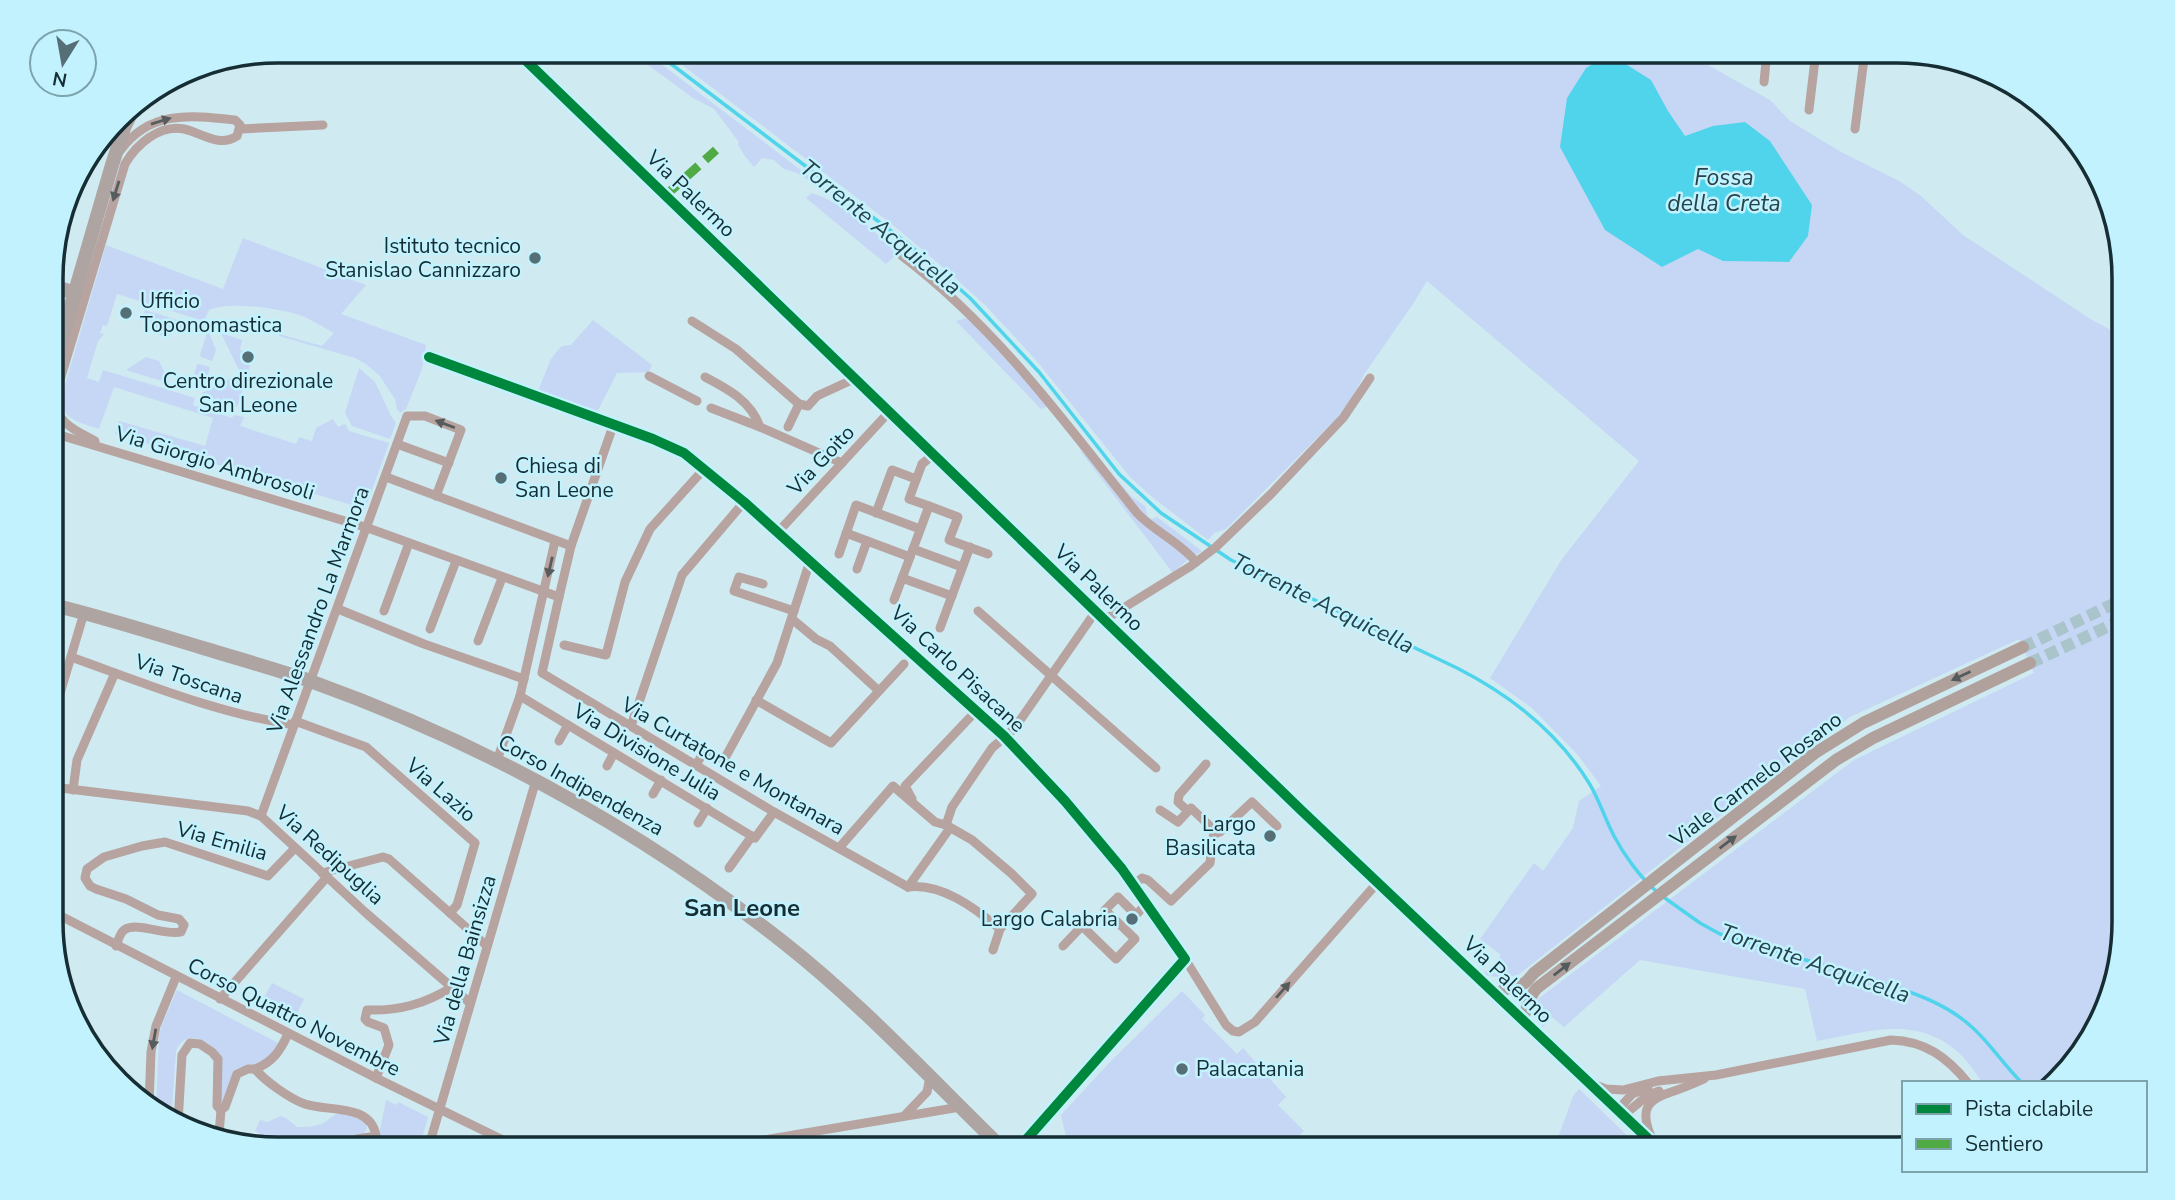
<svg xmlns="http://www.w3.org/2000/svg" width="2175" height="1200" font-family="'Nunito Sans',sans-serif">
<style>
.green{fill:#c5d7f4}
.water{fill:#50d4ec}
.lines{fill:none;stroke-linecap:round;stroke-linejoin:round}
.stream{stroke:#50d4ec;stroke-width:3.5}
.secondary-tunnel{stroke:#aac4cb;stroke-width:12;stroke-dasharray:12 6;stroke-linecap:butt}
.minor{stroke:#b7a39f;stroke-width:9}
.secondary{stroke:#b0a19d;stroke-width:12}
.primary{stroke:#aea4a2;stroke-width:14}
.quiet{stroke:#51ab45;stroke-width:9;stroke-dasharray:18 9;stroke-linecap:butt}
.cycleway-casing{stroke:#c2f2fe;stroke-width:15}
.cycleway{stroke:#00873e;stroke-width:10}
.oneway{fill:#565c5e}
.oneway2{fill:#535b5d}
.poi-dot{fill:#566f76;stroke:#c2f2fe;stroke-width:2.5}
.labels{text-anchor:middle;stroke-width:5;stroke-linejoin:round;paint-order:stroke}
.street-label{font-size:21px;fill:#152d33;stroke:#c2f2fe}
.poi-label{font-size:21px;fill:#152d33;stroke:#c2f2fe;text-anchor:end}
.water-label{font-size:23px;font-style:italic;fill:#24434b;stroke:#c2f2fe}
.quarter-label{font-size:24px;font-weight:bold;fill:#152d33;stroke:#c2f2fe}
.rim{fill:none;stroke:#152d33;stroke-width:3.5}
</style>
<rect width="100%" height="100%" fill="#cfeaf1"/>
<g class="green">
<path d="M 614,51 L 644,51 L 835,196 L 797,173 L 784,169 L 774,160 L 762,158 L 754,167 L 744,155 L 738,144 L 739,142 L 714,109 L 693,98 L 629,51 L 623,58 Z"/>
<path d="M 664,51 L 1683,51 L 1770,100 L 1790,121 L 1841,152 L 1899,181 L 1921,196 L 1963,235 L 2092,320 L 2124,337 L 2124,937 L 2094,1035 L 2050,1083 L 1983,1083 C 1975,1073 1968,1061 1959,1053 C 1917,1014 1866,1032 1817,1041 L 1805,989 L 1640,960 L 1564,1027 L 1552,1017 L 1543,1027 L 1534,1013 L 1538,999 L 1854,760 L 2034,673 L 2019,639 L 1850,717 L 1771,776 L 1518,975 L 1505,978 L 1483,975 L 1501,955 L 1480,939 L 1534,863 L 1543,871 L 1573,828 L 1579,801 L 1601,786 L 1577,754 L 1532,708 L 1490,678 L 1562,559 L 1639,461 L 1427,281 L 1413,304 L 1365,373 L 1352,398 L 1336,419 L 1226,529 L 1214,533 L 1208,540 L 1151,496 L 1130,477 L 1036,360 L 985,305 L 953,276 L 898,229 Z"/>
<path d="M 811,193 C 836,199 882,234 896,255 L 886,264 L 806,198 Z"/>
<path d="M 243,238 L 366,285 L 341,314 L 426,345 L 422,369 L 406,409 L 400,413 L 397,409 L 395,399 L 387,387 L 380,376 L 366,364 L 355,358 L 279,336 L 279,334 L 322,346 L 334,333 C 321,326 308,317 293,313 C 271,308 231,301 209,310 L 204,321 L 117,294 L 107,326 L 103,325 L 100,333 L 104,334 L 98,341 L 87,378 L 99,382 L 103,370 L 195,398 L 193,405 L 232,418 L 234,415 L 244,417 L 240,426 L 296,444 L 299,437 L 312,441 L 316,428 L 333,419 L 338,427 L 345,424 L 349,431 L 389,443 L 365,509 L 115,434 L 119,421 L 205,446 L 213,418 L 114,387 L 99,429 C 80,422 59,420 62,395 L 106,245 L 223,289 Z"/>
<path d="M 938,276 L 1019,360 L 1110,472 L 1132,497 L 1145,506 L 1148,517 L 1152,519 L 1157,517 L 1202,551 L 1196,555 L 1146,519 L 987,327 L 936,278 Z"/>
<path d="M 145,310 L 187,323 L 186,326 L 166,337 L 154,333 L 144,313 Z"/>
<path d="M 969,317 L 1049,406 L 1041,409 L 956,321 Z"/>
<path d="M 593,320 L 652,365 L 649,372 L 617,373 L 596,414 L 538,391 L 551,359 L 559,349 L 562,346 L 571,345 Z"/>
<path d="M 208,330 L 216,350 L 212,361 L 201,357 L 200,355 Z"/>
<path d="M 221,333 L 242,340 L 240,350 L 253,354 L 248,372 L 239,370 Z"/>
<path d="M 146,357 L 159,361 L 169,381 L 168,383 L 126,370 Z"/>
<path d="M 199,364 L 210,367 L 207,379 L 189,390 L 197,365 Z"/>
<path d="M 359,368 L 375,382 L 391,416 L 396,423 L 390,439 L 352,426 L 345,413 Z"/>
<path d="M 237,375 L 246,378 L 237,407 L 201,396 L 202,393 Z"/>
<path d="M 1078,448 C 1101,468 1114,496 1136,516 C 1153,531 1173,541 1188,559 L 1173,573 Z"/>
<path d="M 272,983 L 304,999 L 295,1017 L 263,1000 Z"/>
<path d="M 177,990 L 278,1043 L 271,1057 L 267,1060 L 235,1069 L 221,1104 L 221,1060 C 216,1043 186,1025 176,1051 L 171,1121 L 165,1119 L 156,1111 L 159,1036 L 162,1024 Z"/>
<path d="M 1182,991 L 1205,1015 L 1202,1019 L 1237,1054 L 1243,1048 L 1286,1097 L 1278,1105 L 1304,1131 L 1285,1149 L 1029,1149 C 1040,1141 1048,1138 1060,1143 L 1066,1136 L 1061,1115 L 1109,1063 Z"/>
<path d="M 1579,1089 L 1641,1149 L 1554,1149 L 1573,1096 Z"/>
<path d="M 386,1100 L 396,1105 L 398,1102 L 428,1117 L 419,1149 L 379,1149 L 380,1130 Z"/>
<path d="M 341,1113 L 351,1115 L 366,1123 L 367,1128 L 364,1133 L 324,1149 L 280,1149 L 278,1144 L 255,1131 L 260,1120 L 268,1122 L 280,1116 L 286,1118 L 297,1127 C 305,1127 314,1127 321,1124 C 329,1121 332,1114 341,1113 Z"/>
</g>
<path class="water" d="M 1604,57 L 1624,63 L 1651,80 L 1668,111 L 1685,136 L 1713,126 L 1745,122 L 1770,141 L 1812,205 L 1808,236 L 1789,262 L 1723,261 L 1698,249 L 1662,267 L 1605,230 L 1560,147 L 1567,98 L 1586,68 Z"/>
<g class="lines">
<g class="stream">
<path d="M 654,51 L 912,247 L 970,298 L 1039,372 L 1119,474 L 1161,513 L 1231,560 L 1457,668 C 1510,695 1557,731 1589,783 C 1599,799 1605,819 1614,836 C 1624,855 1640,877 1656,891"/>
<path d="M 1662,896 L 1700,923 L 1720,934 L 1891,986 C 1921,995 1951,1007 1974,1029 C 1991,1045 2005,1066 2022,1083"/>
</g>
<g class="secondary-tunnel">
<path d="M 2023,647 L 2124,599"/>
<path d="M 2030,663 L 2124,619"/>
</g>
<g class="minor">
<path d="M 1764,82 L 1767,51"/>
<path d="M 1809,110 L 1816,51"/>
<path d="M 241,129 L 323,125"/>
<path d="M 1855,129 L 1865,51"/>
<path d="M 902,256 C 997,328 1064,421 1137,513 C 1155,532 1180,542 1196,562"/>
<path d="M 692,321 L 736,349 L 799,404 L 808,406 L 817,396 L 856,378"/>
<path d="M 429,357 L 653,439 L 684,453 L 744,502 L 1004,736 L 1065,801 L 1122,869 L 1185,959 L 1018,1149"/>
<path d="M 649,376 L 697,401"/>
<path d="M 705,377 C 728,389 751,401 760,427"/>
<path d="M 711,408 L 760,427 L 842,463"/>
<path d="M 788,427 L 799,404"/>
<path d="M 53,433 L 368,528 L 559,597 L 542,673 L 774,812 L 908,887"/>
<path d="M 95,441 C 77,431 56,423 54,400 L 125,164 C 136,145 159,124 184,129 C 202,133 219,148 237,136 L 240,125 L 235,120 C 190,115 149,110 120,151"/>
<path d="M 397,444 L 449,463"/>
<path d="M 386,477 L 571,546"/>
<path d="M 929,506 L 958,517 L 949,540 L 988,554"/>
<path d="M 876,513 L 892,470 L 916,479"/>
<path d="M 778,532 L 890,411"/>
<path d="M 846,533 L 910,557"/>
<path d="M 913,549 L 962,567"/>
<path d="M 839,554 L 856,505 L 920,529"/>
<path d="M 857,569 L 867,541"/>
<path d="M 902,578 L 952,596"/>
<path d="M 763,584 L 739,577 L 734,591 L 794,611"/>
<path d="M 559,597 L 571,546 L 613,426"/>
<path d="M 894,600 L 929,506 L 909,499 L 922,464 L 934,454"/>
<path d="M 338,609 L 424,644 L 524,679"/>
<path d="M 384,611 L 409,543"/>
<path d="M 978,611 L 1156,768"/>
<path d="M 792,619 L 816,639 L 830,646 L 879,691"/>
<path d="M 1104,620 L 1191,566 L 1216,547 L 1272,493 L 1343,418 L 1370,378"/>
<path d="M 940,628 L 970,547"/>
<path d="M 430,629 L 456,561"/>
<path d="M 478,641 L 502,578"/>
<path d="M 564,645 L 606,655 L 625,582 L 650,529 L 704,469"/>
<path d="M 71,657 C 144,683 216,713 294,725"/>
<path d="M 520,696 L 755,838 L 774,812"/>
<path d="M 756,700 L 831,743 L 904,664"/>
<path d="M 53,717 L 84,613"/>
<path d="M 295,721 L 366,747 L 475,843 L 457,905 L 450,913 L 389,859 L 383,857 L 322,873"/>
<path d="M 631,726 L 682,575 L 744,502"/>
<path d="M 559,741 L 568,725"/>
<path d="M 497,760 L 520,696 L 555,541"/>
<path d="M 696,765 L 702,755 L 709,755 L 721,759 L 725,758 L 777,663 L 810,561"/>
<path d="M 607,766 L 614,753"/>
<path d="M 53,787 L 248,811 L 261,816 L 366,913 L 470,1003"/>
<path d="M 73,790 L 77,760 L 115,673"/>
<path d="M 653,794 L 661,780"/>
<path d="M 912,799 L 905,786 L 977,710"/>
<path d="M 1188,811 L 1178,802 L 1179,795 L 1206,764"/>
<path d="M 261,816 L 407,416 L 425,416 L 461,430 L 436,496"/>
<path d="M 698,823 L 707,808"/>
<path d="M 946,825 L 972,840 L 1012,874 L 1032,894 L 1000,929 L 993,950"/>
<path d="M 1214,834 L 1220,832 L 1252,802 L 1277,826"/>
<path d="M 839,848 L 893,786 L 935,822 L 946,825 L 952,807 L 992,748 L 1014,729 L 1096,611"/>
<path d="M 729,868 L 752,836"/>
<path d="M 1133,885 L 1142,878 L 1148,880 L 1171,901 L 1210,863 L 1214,830 L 1191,808 L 1178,822 L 1160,810"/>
<path d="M 908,887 C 942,883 975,908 1000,929"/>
<path d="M 908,887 L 950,828"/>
<path d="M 53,912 L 376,1078 L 521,1149"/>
<path d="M 450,913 L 487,946"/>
<path d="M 116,946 C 118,941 120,933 124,930 C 137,921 165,936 181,932 L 184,925 L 179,919 L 158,915 L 126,899 L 96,889 L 90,886 L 85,878 L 87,869 L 104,857 L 142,846 L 165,842 L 268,876 L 295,848"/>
<path d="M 1063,946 L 1082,926 L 1116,959 L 1135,939 L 1105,910 L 1118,897 L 1136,915 L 1146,904"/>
<path d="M 1185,959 L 1226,1025 L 1233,1031 L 1239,1032 L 1255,1022 L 1378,882"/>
<path d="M 220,999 L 327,877"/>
<path d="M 288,1034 C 280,1051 273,1062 255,1069 C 265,1081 290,1099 305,1104 C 328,1112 371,1103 376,1136 L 357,1139 L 331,1149"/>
<path d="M 376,1078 L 389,1045 L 384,1028 L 368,1022 L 365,1019 L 367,1010 C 399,1011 425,1004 452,987"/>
<path d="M 1595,1085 L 1606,1089 L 1623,1090 L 1658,1081 L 1716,1075 L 1891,1040 C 1925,1041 1947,1057 1968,1083"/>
<path d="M 149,1105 L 151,1052 L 156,1026 L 176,977"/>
<path d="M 1618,1110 L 1632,1094 L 1648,1088"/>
<path d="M 905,1115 L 927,1092 L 930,1077"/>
<path d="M 1624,1115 L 1647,1096 L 1659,1091"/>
<path d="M 178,1123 L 182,1055 L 190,1043 L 200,1044 L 212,1052 L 218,1059 L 217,1106 L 221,1110"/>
<path d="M 219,1134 L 221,1110 L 225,1107 L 237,1074 L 248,1069 L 255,1069"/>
<path d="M 1652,1139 C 1638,1107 1648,1099 1677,1090 C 1686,1087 1695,1083 1704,1079"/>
<path d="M 375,1149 L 376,1136"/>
<path d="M 428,1149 L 536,780"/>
<path d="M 710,1149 L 960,1107"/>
</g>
<g class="secondary">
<path d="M 516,51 L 1302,811 L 1659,1149"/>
<path d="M 1498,998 L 1503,990 L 1525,983 L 1534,973 L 1815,753 L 1863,723 L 2023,647"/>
<path d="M 1521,1019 C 1529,1011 1526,1000 1537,988 L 1836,760 L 1873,738 L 2030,663"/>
</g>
<g class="primary">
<path d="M 53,286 L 75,293"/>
<path d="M 53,367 L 112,165 L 124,128 L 137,101"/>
<path d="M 53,605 C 103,617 153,633 203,648 C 239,659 275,669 310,681 C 480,742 641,830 783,942 C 862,1004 931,1079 1003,1149"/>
</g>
<path class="quiet" d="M 665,196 L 716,150"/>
<g class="cycleway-casing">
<g id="cycleway">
<path d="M 516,51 L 1302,811 L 1659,1149"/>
<path d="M 429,357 L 653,439 L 684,453 L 744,502 L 1004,736 L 1065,801 L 1122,869 L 1185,959 L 1018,1149"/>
</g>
</g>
<use href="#cycleway" class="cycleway"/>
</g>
<defs><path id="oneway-solid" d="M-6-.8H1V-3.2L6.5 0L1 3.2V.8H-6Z" transform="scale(1.75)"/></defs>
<g class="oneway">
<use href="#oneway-solid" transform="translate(161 121) rotate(-17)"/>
<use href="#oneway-solid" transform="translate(116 191) rotate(107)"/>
<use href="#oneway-solid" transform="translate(445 424) rotate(-159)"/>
<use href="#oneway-solid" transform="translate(550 567) rotate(103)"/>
<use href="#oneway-solid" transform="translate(1283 990) rotate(-49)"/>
<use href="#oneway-solid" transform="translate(154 1039) rotate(100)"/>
</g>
<g class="oneway2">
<use href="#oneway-solid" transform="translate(1961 676) rotate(155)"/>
<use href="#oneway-solid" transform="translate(1728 842) rotate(-37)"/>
<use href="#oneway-solid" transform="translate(1562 969) rotate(-38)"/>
</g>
<g class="poi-dot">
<circle cx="535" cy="258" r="7"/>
<circle cx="126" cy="313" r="7"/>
<circle cx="248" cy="357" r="7"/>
<circle cx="501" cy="478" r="7"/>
<circle cx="1270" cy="836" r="7"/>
<circle cx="1132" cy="919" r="7"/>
<circle cx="1182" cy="1069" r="7"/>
</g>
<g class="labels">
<g class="street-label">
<text transform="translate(691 194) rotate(44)" y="7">Via Palermo</text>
<text transform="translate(821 460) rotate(-47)" y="7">Via Goito</text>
<text transform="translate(215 463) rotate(17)" y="7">Via Giorgio Ambrosoli</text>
<text transform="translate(1099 588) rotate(44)" y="7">Via Palermo</text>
<text transform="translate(318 610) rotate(-70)" y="7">Via Alessandro La Marmora</text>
<text transform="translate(958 669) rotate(43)" y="7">Via Carlo Pisacane</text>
<text transform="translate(189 679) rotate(19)" y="7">Via Toscana</text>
<text transform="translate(647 752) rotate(31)" y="7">Via Divisione Julia</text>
<text transform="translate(733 766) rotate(30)" y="7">Via Curtatone e Montanara</text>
<text transform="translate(1756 779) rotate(-37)" y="7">Viale Carmelo Rosano</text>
<text transform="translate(581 785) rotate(29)" y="7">Corso Indipendenza</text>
<text transform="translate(441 790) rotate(41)" y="7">Via Lazio</text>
<text transform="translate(222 841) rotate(16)" y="7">Via Emilia</text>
<text transform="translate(330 855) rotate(42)" y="7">Via Redipuglia</text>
<text transform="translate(465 960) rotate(-74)" y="7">Via della Bainsizza</text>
<text transform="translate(1508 980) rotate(44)" y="7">Via Palermo</text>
<text transform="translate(294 1017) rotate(27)" y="7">Corso Quattro Novembre</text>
</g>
<g class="poi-label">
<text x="521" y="253">Istituto tecnico<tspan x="521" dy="24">Stanislao Cannizzaro</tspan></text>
<text x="140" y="308" text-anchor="start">Ufficio<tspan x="140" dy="24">Toponomastica</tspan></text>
<text x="248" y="388" text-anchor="middle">Centro direzionale<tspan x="248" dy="24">San Leone</tspan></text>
<text x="515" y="473" text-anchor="start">Chiesa di<tspan x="515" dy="24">San Leone</tspan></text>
<text x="1256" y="831">Largo<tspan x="1256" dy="24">Basilicata</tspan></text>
<text x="1118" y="926">Largo Calabria</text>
<text x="1196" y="1076" text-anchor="start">Palacatania</text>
</g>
<g class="water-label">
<text x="1724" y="185">Fossa<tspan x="1724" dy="26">della Creta</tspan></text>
<text transform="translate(881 227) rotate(39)" y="8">Torrente Acquicella</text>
<text transform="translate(1323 603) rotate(26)" y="8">Torrente Acquicella</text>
<text transform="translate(1815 963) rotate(19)" y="8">Torrente Acquicella</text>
</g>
<g class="quarter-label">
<text x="742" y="916">San Leone</text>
</g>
</g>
<path d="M0 0H2175V1200H0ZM278 63H1897A215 215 0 0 1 2112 278V922A215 215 0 0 1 1897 1137H278A215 215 0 0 1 63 922V278A215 215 0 0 1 278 63Z" fill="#c2f2fe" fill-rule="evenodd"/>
<path class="rim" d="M278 63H1897A215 215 0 0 1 2112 278V922A215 215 0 0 1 1897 1137H278A215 215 0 0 1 63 922V278A215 215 0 0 1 278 63Z"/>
<rect x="1902" y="1081" width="245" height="91" fill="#c2f2fe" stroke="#7da3ad" stroke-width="2"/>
<rect x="1916" y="1104" width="35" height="10" fill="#00873e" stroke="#7da3ad" stroke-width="2"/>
<text x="1965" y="1116" font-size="21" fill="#152d33">Pista ciclabile</text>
<rect x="1916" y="1139" width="35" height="10" fill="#51ab45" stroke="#7da3ad" stroke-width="2"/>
<text x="1965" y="1151" font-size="21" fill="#152d33">Sentiero</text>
<g transform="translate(63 63) rotate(191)"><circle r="33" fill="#c2f2fe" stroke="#7da3ad" stroke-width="2"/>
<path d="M0-5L12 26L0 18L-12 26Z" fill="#566f76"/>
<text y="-10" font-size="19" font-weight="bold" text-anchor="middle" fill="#152d33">N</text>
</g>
</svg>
